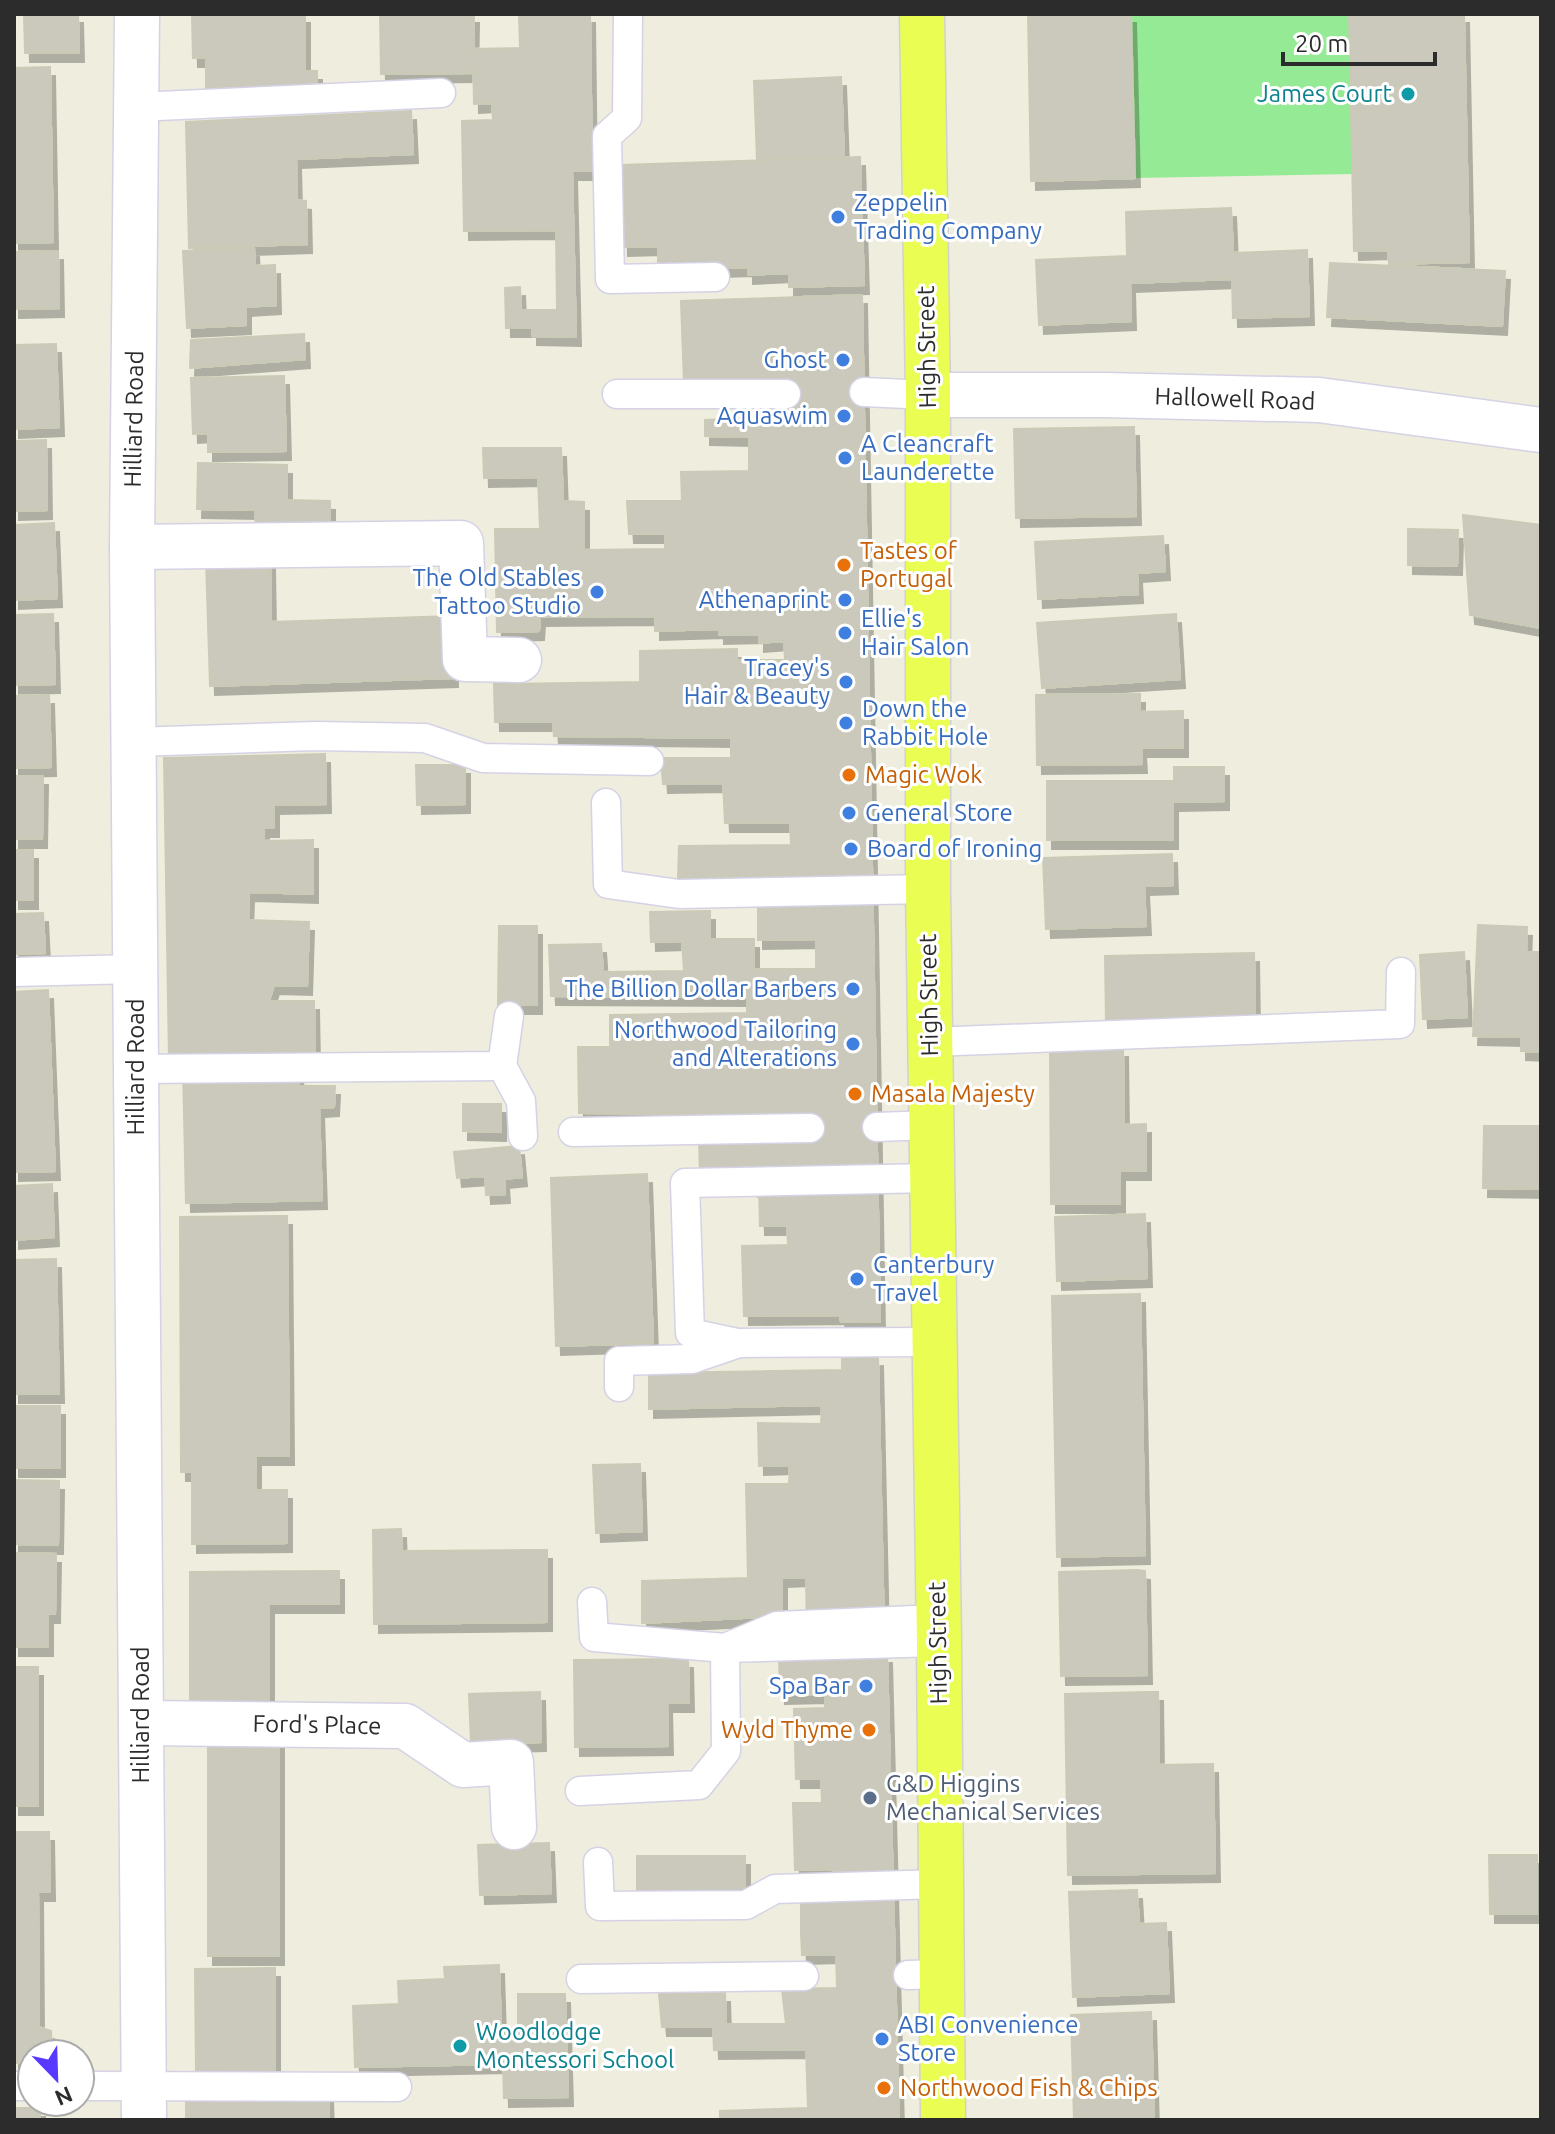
<svg xmlns="http://www.w3.org/2000/svg" width="1555" height="2134" font-family="Ubuntu,sans-serif">
<style>
.green{fill:#95ea95}
.building{fill:#cac9bc;stroke:#cacab6;stroke-width:2;filter:url(#shadow)}
.lines{fill:none;stroke-linecap:round;stroke-linejoin:round}
.service-casing{stroke:#d5d2e6;stroke-width:31}
.minor-casing{stroke:#d5d2e6;stroke-width:47}
.primary-casing{stroke:#d1d1d1;stroke-width:47}
.service{stroke:#fff;stroke-width:28}
.minor{stroke:#fff;stroke-width:44}
.primary{stroke:#eafd53;stroke-width:44}
.culture-dot{fill:#0f9aa8;stroke:#fff;stroke-width:3}
.shop-dot{fill:#3f7fe0;stroke:#fff;stroke-width:3}
.food-dot{fill:#e8710a;stroke:#fff;stroke-width:3}
.service-dot{fill:#5c6f8a;stroke:#fff;stroke-width:3}
.labels{text-anchor:middle;stroke-width:6;stroke-linejoin:round;paint-order:stroke}
.culture-label{font-size:24px;fill:#0d838f;stroke:#fff;text-anchor:end}
.shop-label{font-size:24px;fill:#366cbe;stroke:#fff;text-anchor:start}
.street-label{font-size:24px;fill:#2c2c2c;stroke:#fff}
.food-label{font-size:24px;fill:#c56008;stroke:#fff;text-anchor:start}
.service-label{font-size:24px;fill:#4e5e75;stroke:#fff;text-anchor:start}
</style>
<defs>
<filter id="shadow"><feDropShadow dx="5" dy="9" stdDeviation="0" flood-color="#0004"/></filter>
</defs>
<rect width="100%" height="100%" fill="#efeddd"/>
<path class="green" d="M 1131,14 L 1349,14 L 1352,174 L 1135,178 Z"/>
<g class="building">
<path d="M 24,14 L 78,14 L 79,53 L 25,53 Z"/>
<path d="M 192,14 L 305,14 L 305,71 L 317,71 L 317,90 L 206,93 L 206,58 L 193,58 Z"/>
<path d="M 380,14 L 474,14 L 473,73 L 381,74 Z"/>
<path d="M 519,14 L 590,14 L 592,171 L 572,171 L 576,337 L 532,336 L 532,328 L 506,328 L 505,288 L 520,287 L 521,310 L 557,310 L 556,230 L 464,231 L 462,121 L 493,120 L 492,103 L 474,104 L 473,49 L 520,48 Z"/>
<path d="M 1028,14 L 1131,14 L 1135,178 L 1031,181 Z"/>
<path d="M 1349,14 L 1464,14 L 1469,262 L 1389,264 L 1388,250 L 1354,251 Z"/>
<path d="M 50,67 L 53,242 L 14,243 L 14,68 Z"/>
<path d="M 841,77 L 844,157 L 757,160 L 754,81 Z"/>
<path d="M 411,111 L 413,154 L 296,159 L 297,200 L 306,201 L 307,244 L 189,248 L 186,122 Z"/>
<path d="M 860,157 L 864,285 L 789,287 L 789,273 L 748,275 L 748,267 L 658,270 L 658,246 L 623,247 L 621,165 Z"/>
<path d="M 1231,208 L 1233,253 L 1307,250 L 1309,316 L 1233,318 L 1232,279 L 1130,283 L 1131,321 L 1039,325 L 1036,260 L 1127,256 L 1126,212 Z"/>
<path d="M 254,248 L 255,266 L 275,265 L 276,305 L 246,307 L 246,325 L 187,328 L 183,251 Z"/>
<path d="M 58,251 L 59,308 L 14,309 L 14,252 Z"/>
<path d="M 1330,263 L 1505,271 L 1502,326 L 1327,317 Z"/>
<path d="M 862,295 L 880,1322 L 841,1322 L 840,1315 L 744,1316 L 742,1246 L 788,1245 L 787,1226 L 760,1226 L 759,1189 L 700,1175 L 699,1139 L 810,1137 L 809,1114 L 579,1113 L 578,1047 L 610,1047 L 610,1015 L 747,1013 L 747,997 L 551,996 L 549,945 L 601,944 L 603,972 L 684,971 L 682,941 L 651,942 L 650,912 L 710,911 L 710,939 L 754,939 L 754,969 L 816,969 L 816,939 L 758,940 L 758,903 L 795,902 L 795,875 L 678,878 L 679,846 L 791,845 L 790,823 L 725,823 L 723,783 L 663,784 L 661,758 L 731,758 L 731,738 L 554,736 L 553,722 L 495,722 L 494,684 L 640,682 L 640,651 L 737,649 L 737,660 L 785,660 L 784,641 L 759,643 L 759,634 L 719,635 L 719,629 L 655,631 L 655,616 L 540,617 L 539,631 L 497,632 L 495,529 L 540,529 L 538,477 L 484,478 L 483,448 L 561,448 L 563,501 L 584,502 L 584,550 L 665,549 L 665,534 L 629,534 L 627,501 L 682,501 L 681,472 L 749,471 L 749,437 L 705,436 L 705,420 L 787,417 L 786,380 L 684,383 L 681,301 Z"/>
<path d="M 304,334 L 305,359 L 190,368 L 191,340 Z"/>
<path d="M 56,344 L 59,427 L 14,429 L 14,345 Z"/>
<path d="M 284,376 L 286,451 L 208,452 L 208,433 L 193,434 L 191,378 Z"/>
<path d="M 1134,427 L 1136,516 L 1016,518 L 1014,429 Z"/>
<path d="M 46,440 L 47,510 L 14,511 L 14,441 Z"/>
<path d="M 198,463 L 287,465 L 287,500 L 330,501 L 330,534 L 255,532 L 256,510 L 197,509 Z"/>
<path d="M 1463,515 L 1541,525 L 1541,628 L 1470,615 Z"/>
<path d="M 54,523 L 57,598 L 14,600 L 14,525 Z"/>
<path d="M 1408,529 L 1458,530 L 1457,566 L 1408,565 Z"/>
<path d="M 1163,536 L 1165,571 L 1137,573 L 1138,594 L 1038,599 L 1035,542 Z"/>
<path d="M 270,558 L 271,622 L 452,616 L 453,678 L 210,686 L 206,560 Z"/>
<path d="M 53,614 L 55,684 L 14,685 L 14,615 Z"/>
<path d="M 1176,614 L 1180,679 L 1042,688 L 1037,623 Z"/>
<path d="M 1140,694 L 1140,712 L 1183,711 L 1183,748 L 1141,748 L 1142,764 L 1037,765 L 1036,695 Z"/>
<path d="M 49,695 L 51,767 L 14,768 L 14,696 Z"/>
<path d="M 325,754 L 326,804 L 274,805 L 274,828 L 264,828 L 264,841 L 313,840 L 313,894 L 249,892 L 248,920 L 309,922 L 307,986 L 274,985 L 269,1001 L 314,1001 L 315,1057 L 169,1059 L 164,758 Z"/>
<path d="M 416,765 L 465,765 L 465,804 L 417,805 Z"/>
<path d="M 1174,767 L 1224,767 L 1224,801 L 1173,802 L 1173,840 L 1047,840 L 1047,781 L 1174,781 Z"/>
<path d="M 14,776 L 43,776 L 42,839 L 14,839 Z"/>
<rect x="14" y="850" width="19" height="50"/>
<path d="M 1172,854 L 1173,885 L 1144,886 L 1146,926 L 1046,929 L 1043,858 Z"/>
<path d="M 43,913 L 45,953 L 14,954 L 14,914 Z"/>
<path d="M 1478,925 L 1527,927 L 1526,952 L 1541,952 L 1541,1052 L 1521,1051 L 1521,1037 L 1473,1036 Z"/>
<path d="M 499,926 L 537,926 L 537,1005 L 498,1005 Z"/>
<path d="M 1464,952 L 1467,1017 L 1423,1019 L 1420,955 Z"/>
<path d="M 1254,953 L 1255,1019 L 1106,1023 L 1105,956 Z"/>
<path d="M 48,990 L 55,1171 L 14,1172 L 14,992 Z"/>
<path d="M 1123,1048 L 1124,1125 L 1146,1124 L 1146,1171 L 1120,1171 L 1120,1204 L 1051,1204 L 1050,1049 Z"/>
<path d="M 183,1069 L 298,1072 L 299,1086 L 335,1086 L 334,1107 L 319,1108 L 322,1200 L 186,1203 Z"/>
<path d="M 463,1104 L 501,1104 L 501,1132 L 463,1131 Z"/>
<path d="M 1484,1126 L 1541,1126 L 1541,1189 L 1483,1188 Z"/>
<path d="M 519,1146 L 522,1177 L 504,1179 L 505,1194 L 486,1195 L 485,1176 L 457,1178 L 454,1152 Z"/>
<path d="M 647,1174 L 653,1343 L 556,1346 L 551,1178 Z"/>
<path d="M 52,1184 L 54,1237 L 14,1240 L 14,1186 Z"/>
<path d="M 1145,1214 L 1147,1278 L 1057,1281 L 1055,1217 Z"/>
<path d="M 287,1216 L 289,1456 L 256,1456 L 256,1490 L 287,1490 L 287,1543 L 192,1544 L 192,1472 L 181,1472 L 180,1217 Z"/>
<path d="M 56,1259 L 59,1394 L 14,1394 L 14,1260 Z"/>
<path d="M 1140,1294 L 1145,1555 L 1057,1557 L 1052,1296 Z"/>
<path d="M 878,1357 L 884,1632 L 807,1634 L 806,1577 L 782,1578 L 782,1616 L 642,1623 L 642,1581 L 748,1578 L 746,1484 L 789,1484 L 790,1465 L 759,1466 L 758,1423 L 821,1424 L 822,1405 L 649,1409 L 649,1373 L 842,1370 L 842,1359 Z"/>
<rect x="14" y="1406" width="46" height="62"/>
<path d="M 640,1464 L 642,1531 L 596,1533 L 593,1465 Z"/>
<path d="M 14,1480 L 59,1481 L 58,1545 L 14,1544 Z"/>
<path d="M 401,1529 L 402,1551 L 547,1550 L 547,1622 L 374,1624 L 373,1530 Z"/>
<path d="M 14,1553 L 56,1554 L 55,1614 L 48,1614 L 48,1647 L 14,1647 Z"/>
<path d="M 1138,1570 L 1145,1571 L 1147,1675 L 1061,1676 L 1059,1572 Z"/>
<path d="M 339,1571 L 339,1604 L 269,1604 L 269,1709 L 190,1710 L 190,1572 Z"/>
<path d="M 887,1654 L 899,2120 L 720,2120 L 720,2111 L 808,2108 L 806,2049 L 714,2050 L 713,2027 L 662,2027 L 659,1994 L 725,1993 L 726,2024 L 786,2024 L 782,1989 L 837,1988 L 836,1954 L 802,1955 L 801,1933 L 801,1902 L 834,1902 L 833,1869 L 795,1870 L 793,1803 L 822,1803 L 821,1779 L 796,1779 L 794,1709 L 825,1708 L 825,1694 L 780,1695 L 779,1657 Z"/>
<path d="M 688,1659 L 689,1703 L 667,1703 L 668,1746 L 575,1747 L 574,1660 Z"/>
<rect x="14" y="1667" width="24" height="139"/>
<path d="M 540,1692 L 541,1742 L 471,1744 L 469,1694 Z"/>
<path d="M 1148,1692 L 1158,1692 L 1159,1765 L 1213,1764 L 1215,1873 L 1068,1875 L 1065,1694 Z"/>
<rect x="208" y="1738" width="71" height="218"/>
<path d="M 14,1832 L 49,1832 L 50,1892 L 38,1892 L 39,2027 L 51,2031 L 52,2054 L 32,2054 L 32,2063 L 14,2063 Z"/>
<path d="M 549,1843 L 551,1893 L 480,1895 L 478,1845 Z"/>
<path d="M 1489,1855 L 1537,1855 L 1537,1914 L 1490,1914 Z"/>
<rect x="637" y="1856" width="108" height="37"/>
<path d="M 1137,1890 L 1139,1924 L 1166,1923 L 1169,1993 L 1073,1997 L 1069,1892 Z"/>
<path d="M 499,1965 L 501,2028 L 518,2028 L 518,1994 L 565,1994 L 568,2097 L 504,2098 L 503,2064 L 355,2067 L 353,2006 L 399,2004 L 398,1981 L 445,1979 L 444,1967 Z"/>
<path d="M 275,1968 L 275,2073 L 196,2073 L 195,1969 Z"/>
<path d="M 1151,2012 L 1154,2120 L 1074,2120 L 1071,2015 Z"/>
<path d="M 186,2092 L 328,2093 L 329,2120 L 186,2120 Z"/>
<rect x="14" y="2108" width="26" height="12"/>
</g>
<g class="lines">
<g class="service-casing">
<g id="service">
<path d="M 628,14 L 627,118 L 607,136 L 610,279 L 715,277"/>
<path d="M 137,107 L 441,93"/>
<path d="M 864,392 L 928,395"/>
<path d="M 617,394 L 786,394"/>
<path d="M 134,742 L 315,736 L 425,738 L 483,758 L 649,761"/>
<path d="M 606,803 L 608,884 L 679,894 L 928,889"/>
<path d="M 14,972 L 136,969"/>
<path d="M 930,1042 L 1400,1024 L 1401,972"/>
<path d="M 502,1066 L 521,1101 L 523,1136"/>
<path d="M 136,1069 L 502,1066 L 509,1016"/>
<path d="M 877,1127 L 931,1125"/>
<path d="M 573,1132 L 810,1128"/>
<path d="M 932,1178 L 685,1183 L 690,1333 L 737,1343 L 934,1342"/>
<path d="M 619,1387 L 619,1361 L 692,1359 L 736,1344"/>
<path d="M 592,1602 L 594,1637 L 725,1648 L 777,1626 L 938,1619"/>
<path d="M 580,1791 L 699,1785 L 726,1751 L 725,1648 L 939,1642"/>
<path d="M 598,1862 L 600,1906 L 746,1905 L 775,1889 L 940,1884"/>
<path d="M 908,1975 L 943,1974"/>
<path d="M 581,1979 L 804,1976"/>
<path d="M 14,2086 L 32,2086"/>
<path d="M 80,2086 L 397,2087"/>
</g>
</g>
<g class="minor-casing">
<g id="minor">
<path d="M 137,14 L 132,547 L 144,2120"/>
<path d="M 928,395 L 1105,395 L 1319,400 L 1541,430"/>
<path d="M 132,547 L 461,543 L 465,659 L 519,660"/>
<path d="M 142,1723 L 405,1726 L 463,1765 L 511,1762 L 514,1827"/>
</g>
</g>
<g class="primary-casing">
<path id="primary" d="M 922,14 L 928,395 L 928,889 L 939,1642 L 943,2120"/>
</g>
<use href="#service" class="service"/>
<use href="#minor" class="minor"/>
<use href="#primary" class="primary"/>
</g>
<g class="culture-dot">
<circle cx="1408" cy="94" r="8"/>
<circle cx="460" cy="2046" r="8"/>
</g>
<g class="shop-dot">
<circle cx="838" cy="217" r="8"/>
<circle cx="843" cy="360" r="8"/>
<circle cx="844" cy="416" r="8"/>
<circle cx="845" cy="458" r="8"/>
<circle cx="597" cy="592" r="8"/>
<circle cx="845" cy="600" r="8"/>
<circle cx="845" cy="633" r="8"/>
<circle cx="846" cy="682" r="8"/>
<circle cx="846" cy="723" r="8"/>
<circle cx="849" cy="813" r="8"/>
<circle cx="851" cy="849" r="8"/>
<circle cx="853" cy="989" r="8"/>
<circle cx="853" cy="1044" r="8"/>
<circle cx="857" cy="1279" r="8"/>
<circle cx="866" cy="1686" r="8"/>
<circle cx="882" cy="2039" r="8"/>
</g>
<g class="food-dot">
<circle cx="844" cy="565" r="8"/>
<circle cx="849" cy="775" r="8"/>
<circle cx="855" cy="1094" r="8"/>
<circle cx="869" cy="1730" r="8"/>
<circle cx="884" cy="2088" r="8"/>
</g>
<circle class="service-dot" cx="870" cy="1798" r="8"/>
<g class="labels">
<g class="culture-label">
<text x="1392" y="102">James Court</text>
<text x="476" y="2040" text-anchor="start">Woodlodge<tspan x="476" dy="28">Montessori School</tspan></text>
</g>
<g class="shop-label">
<text x="854" y="211">Zeppelin<tspan x="854" dy="28">Trading Company</tspan></text>
<text x="827" y="368" text-anchor="end">Ghost</text>
<text x="828" y="424" text-anchor="end">Aquaswim</text>
<text x="861" y="452">A Cleancraft<tspan x="861" dy="28">Launderette</tspan></text>
<text x="581" y="586" text-anchor="end">The Old Stables<tspan x="581" dy="28">Tattoo Studio</tspan></text>
<text x="829" y="608" text-anchor="end">Athenaprint</text>
<text x="861" y="627">Ellie's<tspan x="861" dy="28">Hair Salon</tspan></text>
<text x="830" y="676" text-anchor="end">Tracey's<tspan x="830" dy="28">Hair &amp; Beauty</tspan></text>
<text x="862" y="717">Down the<tspan x="862" dy="28">Rabbit Hole</tspan></text>
<text x="865" y="821">General Store</text>
<text x="867" y="857">Board of Ironing</text>
<text x="837" y="997" text-anchor="end">The Billion Dollar Barbers</text>
<text x="837" y="1038" text-anchor="end">Northwood Tailoring<tspan x="837" dy="28">and Alterations</tspan></text>
<text x="873" y="1273">Canterbury<tspan x="873" dy="28">Travel</tspan></text>
<text x="850" y="1694" text-anchor="end">Spa Bar</text>
<text x="898" y="2033">ABI Convenience<tspan x="898" dy="28">Store</tspan></text>
</g>
<g class="street-label">
<text transform="translate(927 347) rotate(-91)" y="8">High Street</text>
<text transform="translate(1235 399) rotate(2)" y="8">Hallowell Road</text>
<text transform="translate(134 419) rotate(-89)" y="8">Hilliard Road</text>
<text transform="translate(929 995) rotate(-91)" y="8">High Street</text>
<text transform="translate(136 1067) rotate(-90)" y="8">Hilliard Road</text>
<text transform="translate(938 1643) rotate(-91)" y="8">High Street</text>
<text transform="translate(141 1715) rotate(-90)" y="8">Hilliard Road</text>
<text transform="translate(317 1725) rotate(1)" y="8">Ford's Place</text>
</g>
<g class="food-label">
<text x="860" y="559">Tastes of<tspan x="860" dy="28">Portugal</tspan></text>
<text x="865" y="783">Magic Wok</text>
<text x="871" y="1102">Masala Majesty</text>
<text x="853" y="1738" text-anchor="end">Wyld Thyme</text>
<text x="900" y="2096">Northwood Fish &amp; Chips</text>
</g>
<g class="service-label">
<text x="886" y="1792">G&amp;D Higgins<tspan x="886" dy="28">Mechanical Services</tspan></text>
</g>
</g>
<rect width="1555" height="2134" fill="none" stroke="#2c2c2c" stroke-width="32"/>
<g transform="translate(56 2078) rotate(157)"><circle r="38" fill="#ffffff" stroke="#ababab" stroke-width="2"/>
<path d="M0-6L14 30L0 20L-14 30Z" fill="#5939ff"/>
<text y="-12" font-size="22" font-weight="bold" text-anchor="middle" fill="#2c2c2c">N</text>
</g>
<path d="M1283 52v12h152v-12" fill="none" stroke="#2c2c2c" stroke-width="4"/>
<text x="1295" y="52" font-size="24" fill="#2c2c2c" stroke="#ffffff" stroke-width="6" paint-order="stroke">20 m</text>
</svg>
